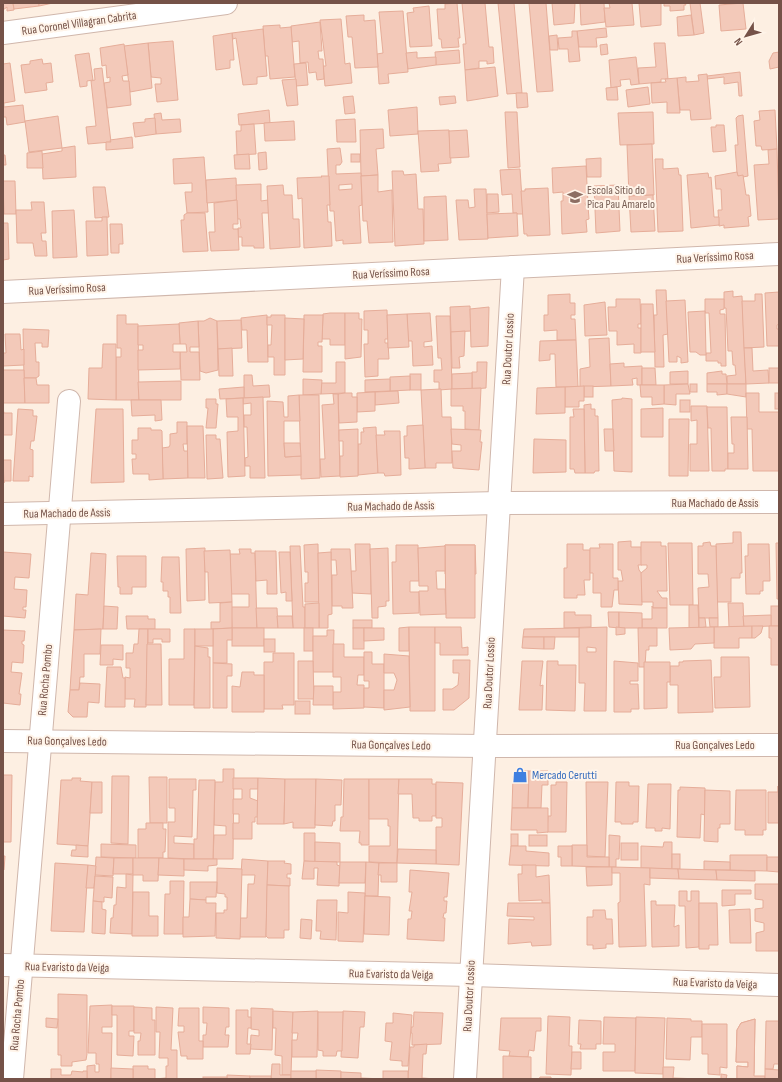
<svg xmlns="http://www.w3.org/2000/svg" width="782" height="1082" font-family="'Sofia Sans Condensed',sans-serif">
<style>
.building{fill:#f3c9b9;stroke:#e6ad99;fill-rule:evenodd}
.lines{fill:none;stroke-linecap:round;stroke-linejoin:round}
.minor-casing{stroke:#d0b7ac;stroke-width:24}
.minor{stroke:#fff;stroke-width:22}
.labels{text-anchor:middle;stroke-width:4;stroke-linejoin:round;paint-order:stroke}
.street-label{font-size:12px;fill:#755248;stroke:#fff4e9}
.education-label{font-size:12px;fill:#785e54;stroke:#fff4e9;text-anchor:start}
.shop-label{font-size:12px;fill:#366cbe;stroke:#fff4e9;text-anchor:start}
</style>
<rect width="100%" height="100%" fill="#fdefe2"/>
<g class="building">
<path d="M 3,3 L 13,3 L 14,10 L 7,11 L 7,7 L 3,10 Z"/>
<path d="M 13,3 L 39,3 L 39,6 L 14,9 Z"/>
<path d="M 39,3 L 53,3 L 39,6 Z"/>
<path d="M 457,3 L 460,38 L 458,38 L 459,47 L 442,48 L 441,39 L 439,39 L 437,9 L 445,9 L 445,4 Z"/>
<path d="M 462,3 L 485,3 L 489,47 L 493,47 L 494,63 L 487,64 L 487,61 L 479,61 L 479,68 L 465,70 L 463,44 L 466,44 Z"/>
<path d="M 498,3 L 514,3 L 522,93 L 507,94 Z"/>
<path d="M 529,3 L 546,3 L 553,91 L 537,92 Z"/>
<path d="M 552,3 L 575,3 L 574,23 L 554,25 Z"/>
<path d="M 580,3 L 604,3 L 605,22 L 581,25 Z"/>
<path d="M 609,3 L 632,3 L 634,25 L 606,27 L 604,8 L 610,8 Z"/>
<path d="M 639,3 L 661,3 L 661,25 L 641,27 Z"/>
<path d="M 664,3 L 685,3 L 686,5 L 684,5 L 684,10 L 670,11 L 670,6 L 664,6 Z"/>
<path d="M 690,3 L 700,3 L 704,33 L 694,35 Z"/>
<path d="M 743,3 L 746,29 L 721,31 L 719,5 Z"/>
<path d="M 429,6 L 432,46 L 410,47 L 407,13 L 414,12 L 413,8 Z"/>
<path d="M 403,11 L 408,72 L 388,74 L 389,83 L 379,84 L 377,54 L 383,53 L 379,12 Z"/>
<path d="M 364,15 L 364,21 L 375,20 L 378,67 L 355,68 L 352,37 L 348,37 L 346,16 Z"/>
<path d="M 691,15 L 694,35 L 678,36 L 677,17 Z"/>
<path d="M 341,19 L 345,64 L 350,63 L 352,83 L 325,86 L 323,66 L 326,66 L 320,20 Z"/>
<path d="M 320,22 L 322,51 L 318,51 L 319,59 L 323,59 L 324,79 L 317,80 L 316,72 L 309,73 L 308,62 L 300,63 L 299,41 L 292,42 L 291,26 Z"/>
<path d="M 280,25 L 280,28 L 291,27 L 295,77 L 270,79 L 268,56 L 265,56 L 263,26 Z"/>
<path d="M 606,28 L 607,37 L 596,38 L 597,47 L 579,47 L 577,31 Z"/>
<path d="M 263,29 L 267,76 L 257,77 L 257,84 L 243,85 L 236,38 L 233,39 L 232,33 Z"/>
<path d="M 572,31 L 577,31 L 580,61 L 569,62 L 568,49 L 559,49 L 558,38 L 572,37 Z"/>
<path d="M 232,33 L 234,60 L 230,60 L 230,68 L 216,70 L 213,36 Z"/>
<path d="M 557,35 L 558,50 L 550,50 L 549,36 Z"/>
<path d="M 173,41 L 178,100 L 157,102 L 155,84 L 161,84 L 161,78 L 151,77 L 148,43 Z"/>
<path d="M 148,43 L 152,88 L 130,92 L 124,46 Z"/>
<path d="M 654,43 L 665,43 L 668,79 L 661,79 L 661,82 L 639,84 L 638,68 L 656,67 Z"/>
<path d="M 124,44 L 128,75 L 122,76 L 123,81 L 129,81 L 131,105 L 107,108 L 104,83 L 110,82 L 110,77 L 107,78 L 106,65 L 102,66 L 100,48 Z"/>
<path d="M 607,44 L 608,54 L 601,55 L 600,45 Z"/>
<path d="M 459,50 L 460,63 L 436,65 L 435,52 Z"/>
<path d="M 417,52 L 417,58 L 436,57 L 436,65 L 408,69 L 406,53 Z"/>
<path d="M 779,52 L 779,67 L 770,69 L 769,61 L 773,53 Z"/>
<path d="M 89,53 L 93,80 L 87,81 L 87,86 L 80,87 L 75,55 Z"/>
<path d="M 636,57 L 639,84 L 631,85 L 630,79 L 620,80 L 621,86 L 611,88 L 609,60 Z"/>
<path d="M 42,59 L 43,64 L 51,63 L 53,82 L 46,83 L 47,90 L 25,93 L 21,65 L 30,64 L 30,61 Z"/>
<path d="M 10,63 L 15,101 L 4,103 L 4,107 L 23,105 L 25,122 L 7,125 L 6,117 L 3,117 L 3,64 Z"/>
<path d="M 306,63 L 308,85 L 296,86 L 294,64 Z"/>
<path d="M 495,67 L 498,96 L 467,101 L 465,70 Z"/>
<path d="M 102,68 L 111,142 L 88,144 L 86,127 L 96,126 L 91,81 L 95,80 L 94,69 Z"/>
<path d="M 740,72 L 742,96 L 739,96 L 738,82 L 724,84 L 724,77 L 707,79 L 707,76 Z"/>
<path d="M 707,74 L 711,119 L 691,120 L 690,110 L 680,110 L 677,78 L 686,77 L 686,82 L 699,81 L 698,75 Z"/>
<path d="M 677,78 L 680,113 L 667,113 L 667,102 L 652,103 L 651,83 L 666,82 L 665,79 Z"/>
<path d="M 296,79 L 298,105 L 287,106 L 282,80 Z"/>
<path d="M 617,87 L 618,100 L 607,100 L 606,88 Z"/>
<path d="M 648,87 L 650,104 L 628,107 L 626,90 Z"/>
<path d="M 516,93 L 527,93 L 528,107 L 517,108 Z"/>
<path d="M 353,96 L 355,113 L 345,114 L 343,97 Z"/>
<path d="M 455,96 L 456,103 L 440,105 L 439,97 Z"/>
<path d="M 417,107 L 418,134 L 390,136 L 388,110 Z"/>
<path d="M 269,110 L 270,123 L 239,125 L 238,114 Z"/>
<path d="M 775,110 L 777,149 L 762,150 L 761,146 L 756,146 L 754,121 L 760,120 L 759,111 Z"/>
<path d="M 505,112 L 517,112 L 520,167 L 508,168 Z"/>
<path d="M 653,112 L 654,144 L 620,145 L 618,113 Z"/>
<path d="M 161,113 L 162,120 L 180,119 L 181,132 L 156,134 L 154,114 Z"/>
<path d="M 743,115 L 748,176 L 743,177 L 738,176 L 737,173 L 735,145 L 738,145 L 736,118 L 738,116 Z"/>
<path d="M 58,116 L 62,148 L 29,152 L 25,121 Z"/>
<path d="M 155,118 L 156,134 L 135,137 L 133,123 L 145,122 L 145,119 Z"/>
<path d="M 355,119 L 356,142 L 337,142 L 336,120 Z"/>
<path d="M 294,121 L 295,140 L 265,141 L 264,123 Z"/>
<path d="M 254,124 L 256,154 L 237,155 L 236,131 L 241,131 L 241,125 Z"/>
<path d="M 716,125 L 724,125 L 726,151 L 713,152 L 711,127 L 716,127 Z"/>
<path d="M 383,129 L 384,148 L 376,149 L 378,175 L 361,176 L 360,130 Z"/>
<path d="M 449,130 L 451,163 L 438,164 L 439,171 L 421,172 L 418,131 Z"/>
<path d="M 467,130 L 469,157 L 450,158 L 449,131 Z"/>
<path d="M 132,137 L 133,148 L 106,150 L 106,142 L 111,142 L 110,140 Z"/>
<path d="M 652,144 L 654,195 L 629,196 L 627,145 Z"/>
<path d="M 75,146 L 76,177 L 43,179 L 42,154 L 62,151 L 62,148 Z"/>
<path d="M 340,148 L 342,162 L 340,165 L 336,165 L 336,174 L 361,173 L 362,205 L 359,206 L 361,243 L 343,244 L 343,240 L 336,241 L 334,211 L 330,211 L 327,149 ZM 352,184 L 352,189 L 339,190 L 339,185 Z"/>
<path d="M 777,149 L 779,219 L 758,220 L 754,165 L 769,164 L 768,150 Z"/>
<path d="M 42,151 L 43,168 L 27,168 L 27,153 Z"/>
<path d="M 266,152 L 267,169 L 259,170 L 258,153 Z"/>
<path d="M 249,154 L 250,169 L 235,169 L 234,155 Z"/>
<rect x="351" y="154" width="9" height="8"/>
<path d="M 3,155 L 5,155 L 6,165 L 3,165 Z"/>
<path d="M 204,157 L 208,212 L 187,213 L 185,192 L 192,192 L 192,183 L 174,184 L 173,159 Z"/>
<path d="M 601,158 L 601,177 L 587,177 L 586,159 Z"/>
<path d="M 655,159 L 663,159 L 663,169 L 678,168 L 679,175 L 681,175 L 683,231 L 658,232 Z"/>
<path d="M 586,166 L 588,203 L 585,203 L 586,206 L 588,206 L 589,219 L 586,220 L 587,232 L 562,234 L 561,201 L 563,201 L 563,192 L 553,193 L 552,168 Z"/>
<path d="M 520,169 L 523,214 L 517,214 L 517,213 L 513,213 L 512,194 L 502,195 L 500,170 Z"/>
<path d="M 392,171 L 403,171 L 404,175 L 416,174 L 418,209 L 423,209 L 424,244 L 395,246 Z"/>
<path d="M 737,172 L 738,176 L 743,175 L 746,195 L 749,195 L 751,216 L 748,217 L 749,226 L 724,228 L 724,225 L 719,226 L 718,210 L 722,210 L 721,189 L 716,189 L 715,176 Z"/>
<path d="M 708,173 L 709,178 L 711,177 L 714,217 L 719,217 L 719,225 L 691,228 L 687,175 Z"/>
<path d="M 378,175 L 378,192 L 392,190 L 393,242 L 369,243 L 367,221 L 363,221 L 361,176 Z"/>
<path d="M 321,176 L 329,176 L 330,205 L 327,205 L 328,222 L 331,222 L 332,246 L 304,248 L 302,198 L 298,199 L 297,178 L 322,177 Z"/>
<path d="M 236,178 L 237,200 L 207,203 L 206,180 Z"/>
<path d="M 3,181 L 15,181 L 16,214 L 4,214 Z"/>
<path d="M 261,184 L 261,201 L 268,200 L 269,213 L 262,213 L 264,248 L 254,248 L 254,246 L 242,246 L 242,237 L 238,237 L 238,228 L 241,228 L 240,219 L 237,219 L 236,185 Z"/>
<path d="M 283,185 L 284,195 L 292,195 L 293,219 L 299,219 L 300,247 L 270,249 L 267,186 Z"/>
<path d="M 618,185 L 620,231 L 596,233 L 594,186 Z"/>
<path d="M 93,187 L 105,187 L 109,217 L 95,218 Z"/>
<path d="M 548,188 L 550,235 L 527,236 L 527,234 L 524,234 L 521,191 L 525,191 L 525,189 Z"/>
<path d="M 474,189 L 486,189 L 488,239 L 459,240 L 456,200 L 468,200 L 469,208 L 475,207 Z"/>
<path d="M 487,194 L 498,194 L 499,212 L 487,213 Z"/>
<path d="M 653,195 L 655,231 L 631,232 L 629,196 Z"/>
<path d="M 446,196 L 448,240 L 424,241 L 424,197 Z"/>
<path d="M 237,200 L 238,224 L 233,224 L 233,229 L 238,229 L 239,250 L 211,251 L 209,232 L 215,232 L 214,203 Z"/>
<path d="M 31,202 L 44,202 L 46,233 L 41,233 L 42,241 L 46,241 L 47,256 L 35,256 L 33,243 L 17,243 L 16,210 L 32,210 Z"/>
<path d="M 74,210 L 77,257 L 53,258 L 52,211 Z"/>
<path d="M 187,213 L 205,213 L 208,251 L 183,252 L 181,220 L 184,220 L 184,215 Z"/>
<path d="M 517,213 L 518,236 L 488,238 L 487,214 Z"/>
<path d="M 102,217 L 107,217 L 108,255 L 87,256 L 86,221 L 102,221 Z"/>
<path d="M 3,223 L 8,223 L 9,259 L 3,260 Z"/>
<path d="M 110,224 L 122,224 L 123,244 L 119,244 L 119,253 L 111,253 Z"/>
<path d="M 656,290 L 666,290 L 668,334 L 663,335 L 664,367 L 655,367 L 654,315 L 657,315 Z"/>
<path d="M 733,291 L 733,297 L 742,296 L 746,384 L 727,384 L 727,376 L 736,375 L 735,365 L 733,365 L 732,351 L 728,351 L 726,308 L 724,308 L 724,292 Z"/>
<path d="M 779,292 L 779,324 L 777,325 L 777,329 L 779,329 L 779,346 L 767,346 L 765,293 Z"/>
<path d="M 570,294 L 570,303 L 575,303 L 575,315 L 571,315 L 571,319 L 575,319 L 576,340 L 557,340 L 557,330 L 544,331 L 544,315 L 548,315 L 548,295 Z"/>
<path d="M 755,294 L 762,294 L 764,347 L 744,348 L 742,301 L 755,301 Z"/>
<path d="M 616,299 L 640,299 L 641,324 L 638,324 L 638,328 L 641,328 L 641,353 L 634,353 L 634,344 L 617,345 L 617,331 L 609,331 L 608,307 L 616,307 Z"/>
<path d="M 705,299 L 724,299 L 724,309 L 720,310 L 720,314 L 725,314 L 726,366 L 721,366 L 721,363 L 718,363 L 718,361 L 706,361 L 706,353 L 711,353 L 709,313 L 705,313 Z"/>
<path d="M 685,300 L 688,362 L 681,363 L 681,358 L 677,356 L 677,362 L 669,362 L 666,301 Z"/>
<path d="M 605,302 L 607,335 L 585,336 L 584,305 Z"/>
<path d="M 641,304 L 653,304 L 655,352 L 641,352 Z"/>
<path d="M 470,306 L 471,331 L 451,332 L 450,307 Z"/>
<path d="M 489,307 L 488,346 L 471,347 L 470,309 Z"/>
<path d="M 387,310 L 388,339 L 385,339 L 385,343 L 388,343 L 389,359 L 378,359 L 378,376 L 365,377 L 364,344 L 368,344 L 368,330 L 364,330 L 364,311 Z"/>
<path d="M 705,311 L 706,355 L 700,355 L 696,352 L 690,352 L 688,312 Z"/>
<path d="M 330,313 L 345,313 L 345,345 L 330,345 L 330,339 L 322,339 L 323,314 Z"/>
<path d="M 345,313 L 359,313 L 359,319 L 362,319 L 361,357 L 345,359 Z"/>
<path d="M 430,313 L 432,341 L 424,342 L 424,347 L 432,346 L 433,365 L 413,366 L 412,341 L 408,341 L 407,314 Z"/>
<path d="M 407,314 L 409,347 L 388,348 L 387,315 Z"/>
<path d="M 117,315 L 126,315 L 126,324 L 138,324 L 139,400 L 116,400 L 116,357 L 121,357 L 121,348 L 117,348 Z"/>
<path d="M 267,315 L 268,362 L 248,362 L 247,330 L 242,330 L 241,318 Z"/>
<path d="M 271,315 L 285,315 L 285,375 L 274,375 L 274,357 L 268,357 L 268,345 L 271,345 L 272,325 L 267,325 L 267,317 L 271,317 Z"/>
<path d="M 304,315 L 323,315 L 322,342 L 318,342 L 318,346 L 322,346 L 322,372 L 303,372 Z"/>
<path d="M 436,316 L 450,316 L 452,389 L 439,390 L 439,382 L 434,382 L 434,370 L 442,370 L 441,358 L 438,358 Z"/>
<path d="M 210,318 L 217,321 L 218,370 L 206,373 L 200,371 L 198,321 L 204,321 Z"/>
<path d="M 285,318 L 304,319 L 303,359 L 285,360 Z"/>
<path d="M 241,320 L 242,348 L 218,349 L 217,321 Z"/>
<path d="M 198,321 L 199,347 L 190,347 L 190,352 L 199,352 L 200,380 L 181,380 L 180,352 L 187,352 L 186,344 L 180,344 L 179,323 Z"/>
<path d="M 179,324 L 180,344 L 173,344 L 173,352 L 180,352 L 180,369 L 138,370 L 138,350 L 143,350 L 143,345 L 138,345 L 138,326 Z"/>
<path d="M 23,329 L 49,330 L 48,347 L 42,347 L 42,343 L 35,343 L 36,362 L 39,362 L 39,376 L 36,378 L 24,378 Z"/>
<path d="M 465,331 L 464,356 L 459,357 L 460,368 L 452,368 L 451,332 Z"/>
<path d="M 5,334 L 20,334 L 21,350 L 24,349 L 24,365 L 3,366 L 3,353 L 6,353 Z"/>
<path d="M 609,338 L 611,386 L 580,387 L 580,369 L 590,367 L 589,339 Z"/>
<path d="M 576,340 L 578,387 L 556,387 L 555,354 L 550,354 L 550,360 L 539,361 L 540,341 Z"/>
<path d="M 103,344 L 116,344 L 116,400 L 88,399 L 89,368 L 102,368 Z"/>
<path d="M 232,348 L 233,376 L 219,376 L 218,349 Z"/>
<path d="M 744,348 L 752,348 L 753,371 L 768,370 L 769,383 L 746,384 Z"/>
<path d="M 336,362 L 345,362 L 345,393 L 321,394 L 321,383 L 336,383 Z"/>
<path d="M 477,362 L 487,362 L 486,388 L 472,389 L 472,372 L 477,372 Z"/>
<path d="M 624,363 L 624,367 L 642,366 L 642,385 L 637,385 L 637,378 L 632,379 L 633,385 L 611,386 L 610,364 Z"/>
<path d="M 642,368 L 655,368 L 656,385 L 642,385 Z"/>
<rect x="769" y="368" width="10" height="15"/>
<path d="M 3,370 L 24,370 L 25,403 L 3,403 Z"/>
<path d="M 688,371 L 688,384 L 670,384 L 670,372 Z"/>
<path d="M 722,371 L 722,374 L 726,374 L 727,384 L 707,384 L 707,373 Z"/>
<path d="M 472,373 L 472,389 L 452,389 L 452,374 Z"/>
<rect x="410" y="374" width="11" height="16"/>
<path d="M 244,375 L 252,375 L 253,386 L 269,385 L 270,397 L 244,398 Z"/>
<path d="M 410,376 L 410,390 L 390,391 L 390,377 Z"/>
<path d="M 24,378 L 36,378 L 37,385 L 49,385 L 49,403 L 25,403 Z"/>
<path d="M 303,379 L 322,380 L 321,394 L 303,395 Z"/>
<path d="M 390,379 L 390,391 L 365,392 L 365,380 Z"/>
<path d="M 181,381 L 181,400 L 139,400 L 138,382 Z"/>
<path d="M 688,384 L 690,394 L 676,394 L 676,405 L 664,404 L 664,385 Z"/>
<rect x="690" y="384" width="7" height="8"/>
<path d="M 707,384 L 727,384 L 727,394 L 717,395 L 717,392 L 707,392 Z"/>
<path d="M 727,384 L 746,384 L 746,397 L 727,394 Z"/>
<path d="M 640,385 L 664,385 L 664,404 L 652,405 L 652,397 L 641,397 Z"/>
<rect x="584" y="386" width="9" height="11"/>
<path d="M 584,386 L 584,401 L 579,401 L 579,407 L 565,407 L 565,387 Z"/>
<path d="M 244,387 L 244,398 L 220,399 L 219,389 Z"/>
<path d="M 565,387 L 565,413 L 536,414 L 537,388 Z"/>
<path d="M 481,388 L 479,430 L 465,429 L 465,411 L 463,411 L 463,406 L 451,406 L 451,389 Z"/>
<path d="M 441,389 L 442,417 L 451,417 L 452,463 L 436,463 L 436,468 L 425,468 L 421,390 Z"/>
<path d="M 398,391 L 399,403 L 375,405 L 375,392 Z"/>
<path d="M 375,392 L 375,411 L 357,412 L 357,393 Z"/>
<path d="M 345,393 L 352,393 L 352,397 L 357,397 L 357,422 L 339,423 L 338,394 Z"/>
<path d="M 746,393 L 759,393 L 759,412 L 779,412 L 779,471 L 753,471 L 752,429 L 747,429 Z"/>
<rect x="775" y="393" width="4" height="16"/>
<path d="M 333,394 L 338,394 L 340,476 L 321,477 L 320,459 L 325,459 L 322,405 L 334,404 Z"/>
<path d="M 299,395 L 319,395 L 320,478 L 301,479 Z"/>
<path d="M 299,395 L 300,421 L 284,421 L 284,443 L 285,457 L 301,456 L 301,475 L 268,476 L 267,401 L 283,402 L 284,417 L 288,417 L 288,396 Z"/>
<path d="M 263,397 L 265,478 L 250,478 L 250,466 L 245,466 L 245,458 L 248,457 L 247,427 L 244,427 L 244,415 L 251,415 L 251,403 L 243,404 L 243,398 Z"/>
<path d="M 243,398 L 245,476 L 228,477 L 227,432 L 238,431 L 238,417 L 227,417 L 226,399 Z"/>
<path d="M 622,398 L 632,399 L 632,472 L 614,471 L 612,400 L 622,399 Z"/>
<path d="M 206,399 L 216,399 L 216,404 L 218,404 L 216,428 L 206,428 L 208,408 L 206,408 Z"/>
<path d="M 131,400 L 161,400 L 162,420 L 155,421 L 155,415 L 132,416 Z"/>
<rect x="680" y="400" width="10" height="12"/>
<path d="M 591,404 L 591,409 L 595,409 L 595,416 L 598,416 L 599,471 L 595,471 L 594,473 L 585,473 L 584,405 Z"/>
<path d="M 691,406 L 707,406 L 709,471 L 690,471 L 690,444 L 697,444 L 697,420 L 691,421 Z"/>
<path d="M 707,407 L 727,407 L 728,469 L 725,469 L 725,471 L 712,471 L 711,428 L 708,428 Z"/>
<path d="M 663,408 L 663,437 L 641,437 L 641,409 Z"/>
<path d="M 3,409 L 4,413 L 12,413 L 12,435 L 3,435 Z"/>
<path d="M 18,409 L 33,410 L 33,416 L 37,416 L 34,441 L 31,441 L 30,449 L 33,450 L 33,477 L 29,476 L 29,481 L 13,481 Z"/>
<path d="M 96,409 L 123,409 L 124,482 L 91,483 Z"/>
<path d="M 573,409 L 584,409 L 585,473 L 575,473 L 574,469 L 570,469 L 570,417 L 574,417 Z"/>
<path d="M 731,417 L 747,417 L 748,469 L 728,469 L 728,453 L 734,453 L 734,444 L 732,444 Z"/>
<path d="M 669,419 L 689,419 L 688,476 L 669,476 Z"/>
<path d="M 177,422 L 187,422 L 187,444 L 183,444 L 184,451 L 188,451 L 188,478 L 163,479 L 162,448 L 169,447 L 170,445 L 170,434 L 177,433 Z"/>
<path d="M 423,425 L 425,468 L 409,469 L 409,458 L 405,458 L 404,436 L 407,436 L 407,426 Z"/>
<path d="M 187,426 L 203,426 L 205,478 L 188,478 Z"/>
<path d="M 376,427 L 378,473 L 358,475 L 358,444 L 361,444 L 361,432 L 364,432 L 363,428 Z"/>
<path d="M 138,428 L 151,428 L 151,430 L 161,430 L 162,431 L 163,479 L 149,480 L 149,474 L 133,474 L 132,459 L 136,459 L 136,454 L 132,454 L 132,440 L 138,440 Z"/>
<path d="M 358,429 L 358,476 L 340,477 L 340,456 L 343,456 L 343,441 L 339,441 L 339,430 Z"/>
<path d="M 451,429 L 481,430 L 480,442 L 482,442 L 479,470 L 453,468 L 452,451 L 461,451 L 461,445 L 452,444 Z"/>
<path d="M 604,429 L 613,429 L 614,451 L 605,451 Z"/>
<path d="M 384,431 L 400,431 L 401,475 L 385,476 L 384,473 L 378,473 L 376,435 L 385,435 Z"/>
<path d="M 206,435 L 216,435 L 216,439 L 220,439 L 223,478 L 207,479 Z"/>
<path d="M 534,439 L 566,440 L 566,472 L 533,473 Z"/>
<path d="M 284,443 L 300,443 L 301,456 L 285,457 Z"/>
<path d="M 3,460 L 11,460 L 11,481 L 4,481 L 4,483 Z"/>
<path d="M 733,532 L 741,532 L 742,573 L 740,573 L 740,578 L 731,578 L 731,602 L 717,602 L 716,544 L 733,543 Z"/>
<path d="M 631,541 L 631,547 L 641,547 L 642,565 L 638,565 L 639,570 L 642,574 L 642,605 L 619,604 L 618,581 L 623,581 L 621,570 L 618,570 L 618,542 Z"/>
<path d="M 641,542 L 661,542 L 661,546 L 666,546 L 667,591 L 657,591 L 662,598 L 667,598 L 667,608 L 653,608 L 653,602 L 642,602 L 641,573 L 647,568 L 647,565 L 641,565 Z"/>
<path d="M 710,542 L 711,546 L 716,546 L 718,618 L 699,618 L 698,588 L 709,587 L 708,574 L 698,574 L 698,546 L 703,546 L 703,543 Z"/>
<path d="M 668,543 L 692,543 L 693,605 L 670,605 Z"/>
<path d="M 776,543 L 779,543 L 779,599 L 777,599 Z"/>
<path d="M 318,544 L 319,602 L 305,602 L 305,583 L 308,583 L 308,572 L 305,572 L 304,545 Z"/>
<path d="M 355,544 L 370,544 L 371,594 L 352,593 L 351,571 L 356,571 Z"/>
<path d="M 567,544 L 583,544 L 583,550 L 590,550 L 590,580 L 584,580 L 585,595 L 577,595 L 577,598 L 564,598 L 564,568 L 567,568 Z"/>
<path d="M 599,544 L 613,544 L 613,578 L 618,578 L 618,590 L 614,590 L 612,607 L 601,607 L 601,593 L 593,593 L 593,573 L 590,573 L 590,548 L 600,548 Z"/>
<path d="M 748,544 L 769,544 L 770,581 L 763,581 L 763,591 L 760,591 L 760,594 L 746,594 L 745,556 L 748,556 Z"/>
<path d="M 396,545 L 418,545 L 419,581 L 410,581 L 410,592 L 419,592 L 419,613 L 393,614 L 392,562 L 396,562 Z"/>
<path d="M 445,545 L 475,545 L 476,574 L 465,575 L 465,588 L 452,586 L 452,574 L 445,574 Z"/>
<path d="M 445,545 L 475,545 L 475,618 L 446,618 Z"/>
<path d="M 290,546 L 300,546 L 303,607 L 305,607 L 305,628 L 293,628 Z"/>
<path d="M 445,546 L 445,571 L 436,571 L 437,589 L 445,589 L 446,614 L 420,615 L 419,591 L 428,591 L 428,586 L 419,586 L 418,548 Z"/>
<path d="M 205,548 L 205,600 L 187,601 L 186,549 Z"/>
<path d="M 388,548 L 389,601 L 386,601 L 386,606 L 378,607 L 378,618 L 372,618 L 370,549 Z"/>
<path d="M 239,549 L 251,549 L 251,553 L 255,553 L 257,628 L 232,628 L 231,607 L 249,607 L 249,594 L 231,594 L 230,554 L 240,554 Z"/>
<path d="M 331,549 L 350,549 L 353,608 L 342,608 L 342,606 L 332,606 L 332,575 L 337,575 L 336,560 L 331,560 Z"/>
<path d="M 230,550 L 232,602 L 209,603 L 208,572 L 205,572 L 204,551 Z"/>
<path d="M 255,551 L 276,551 L 277,594 L 267,594 L 267,580 L 256,581 Z"/>
<path d="M 3,552 L 31,554 L 29,578 L 15,577 L 14,589 L 27,590 L 26,607 L 23,607 L 23,610 L 26,610 L 25,618 L 3,616 Z"/>
<path d="M 279,552 L 290,552 L 292,601 L 286,601 L 286,592 L 281,593 Z"/>
<path d="M 331,552 L 332,614 L 328,615 L 328,628 L 319,628 L 318,553 Z"/>
<path d="M 91,553 L 106,554 L 103,629 L 74,630 L 76,594 L 88,595 Z"/>
<path d="M 117,556 L 146,556 L 146,587 L 132,587 L 132,594 L 120,594 L 120,587 L 118,587 Z"/>
<path d="M 162,557 L 179,557 L 181,613 L 170,613 L 170,597 L 168,597 L 168,591 L 163,591 L 163,582 L 161,582 Z"/>
<path d="M 232,602 L 232,628 L 211,629 L 211,622 L 220,622 L 220,603 Z"/>
<path d="M 319,603 L 319,628 L 305,628 L 305,604 Z"/>
<path d="M 728,603 L 743,603 L 744,627 L 729,627 Z"/>
<path d="M 689,605 L 698,605 L 699,628 L 689,628 Z"/>
<path d="M 104,606 L 118,607 L 117,629 L 103,629 Z"/>
<path d="M 652,606 L 653,608 L 667,608 L 667,628 L 642,628 L 642,619 L 652,619 Z"/>
<rect x="771" y="606" width="8" height="20"/>
<path d="M 256,608 L 277,608 L 278,628 L 257,628 Z"/>
<path d="M 564,612 L 575,612 L 575,615 L 591,615 L 591,627 L 564,628 Z"/>
<path d="M 608,612 L 619,612 L 619,628 L 609,627 Z"/>
<path d="M 619,612 L 642,613 L 642,628 L 619,628 Z"/>
<path d="M 771,615 L 771,626 L 744,627 L 743,616 Z"/>
<path d="M 126,616 L 148,616 L 148,619 L 155,619 L 155,629 L 127,629 Z"/>
<path d="M 277,616 L 292,616 L 293,628 L 278,628 Z"/>
<path d="M 699,618 L 705,618 L 706,627 L 699,628 Z"/>
<path d="M 709,618 L 718,618 L 718,627 L 710,627 Z"/>
<rect x="353" y="620" width="19" height="8"/>
<path d="M 752,626 L 752,638 L 739,638 L 739,648 L 714,648 L 714,627 Z"/>
<path d="M 752,626 L 763,626 L 761,633 L 755,638 L 752,638 Z"/>
<path d="M 769,626 L 779,626 L 779,665 L 771,665 L 771,638 L 769,638 Z"/>
<path d="M 409,627 L 409,651 L 399,651 L 399,628 Z"/>
<path d="M 409,627 L 435,627 L 435,711 L 410,711 Z"/>
<path d="M 435,627 L 461,627 L 462,648 L 468,647 L 468,655 L 440,655 L 440,643 L 435,643 Z"/>
<path d="M 607,627 L 606,711 L 584,711 L 585,683 L 579,683 L 579,628 ZM 587,647 L 596,648 L 596,652 L 587,652 Z"/>
<path d="M 616,627 L 625,628 L 625,634 L 616,635 Z"/>
<path d="M 714,627 L 714,643 L 695,644 L 691,649 L 670,650 L 669,628 Z"/>
<rect x="232" y="628" width="32" height="18"/>
<path d="M 232,628 L 232,640 L 227,640 L 227,663 L 213,663 L 213,629 Z"/>
<rect x="304" y="628" width="9" height="23"/>
<rect x="353" y="628" width="11" height="21"/>
<path d="M 364,628 L 384,628 L 384,640 L 364,641 Z"/>
<path d="M 579,628 L 579,637 L 523,637 L 524,629 Z"/>
<path d="M 638,628 L 657,628 L 657,646 L 649,646 L 649,650 L 646,650 L 645,667 L 639,667 Z"/>
<path d="M 101,629 L 100,654 L 84,654 L 84,677 L 80,677 L 79,690 L 70,690 L 74,630 Z"/>
<path d="M 139,629 L 148,629 L 146,707 L 134,707 L 135,699 L 125,699 L 125,677 L 130,678 L 130,668 L 126,668 L 126,653 L 133,653 L 134,644 L 138,644 Z"/>
<path d="M 148,629 L 170,629 L 170,642 L 162,642 L 162,639 L 153,639 L 153,643 L 148,643 Z"/>
<path d="M 184,629 L 195,629 L 194,705 L 169,705 L 169,659 L 184,659 Z"/>
<rect x="195" y="629" width="18" height="17"/>
<path d="M 3,630 L 25,631 L 24,641 L 22,641 L 22,644 L 24,645 L 23,663 L 12,662 L 11,672 L 22,673 L 19,694 L 21,694 L 20,705 L 3,703 Z"/>
<path d="M 327,630 L 334,630 L 333,672 L 313,672 L 313,636 L 327,636 Z"/>
<path d="M 523,637 L 544,637 L 544,649 L 522,648 Z"/>
<path d="M 544,637 L 555,637 L 554,649 L 544,649 Z"/>
<rect x="264" y="639" width="11" height="13"/>
<path d="M 147,644 L 161,644 L 162,705 L 146,705 Z"/>
<path d="M 333,644 L 344,644 L 344,657 L 364,657 L 364,675 L 358,675 L 357,685 L 364,685 L 364,708 L 333,709 L 333,692 L 341,692 L 341,677 L 333,677 Z"/>
<path d="M 101,645 L 123,645 L 123,660 L 113,659 L 113,665 L 100,665 Z"/>
<path d="M 195,646 L 208,648 L 208,657 L 210,657 L 210,708 L 194,708 Z"/>
<path d="M 364,652 L 372,652 L 372,664 L 384,664 L 384,708 L 364,707 L 364,688 L 369,688 L 369,681 L 364,681 Z"/>
<path d="M 273,653 L 294,653 L 294,705 L 282,705 L 283,709 L 264,709 L 264,662 L 273,662 Z"/>
<path d="M 384,654 L 409,656 L 410,707 L 384,710 L 384,690 L 394,690 L 397,680 L 394,673 L 384,673 Z"/>
<path d="M 721,657 L 749,657 L 750,707 L 715,708 L 714,677 L 721,677 Z"/>
<path d="M 453,660 L 470,660 L 469,698 L 454,710 L 443,710 L 443,689 L 452,689 L 458,685 L 459,673 L 453,673 Z"/>
<path d="M 711,660 L 713,712 L 678,713 L 678,685 L 670,685 L 670,666 L 679,666 L 679,662 L 683,662 L 683,661 Z"/>
<path d="M 298,661 L 313,661 L 314,699 L 298,699 Z"/>
<path d="M 522,661 L 543,661 L 540,686 L 543,685 L 542,710 L 519,710 Z"/>
<path d="M 547,661 L 558,661 L 558,665 L 576,665 L 575,711 L 546,710 Z"/>
<path d="M 614,661 L 638,663 L 638,681 L 630,681 L 630,684 L 638,684 L 639,709 L 631,709 L 631,712 L 614,712 Z"/>
<path d="M 644,662 L 670,662 L 670,682 L 667,682 L 667,708 L 644,709 Z"/>
<path d="M 213,663 L 232,664 L 232,676 L 227,676 L 227,708 L 213,708 Z"/>
<path d="M 107,667 L 121,667 L 123,678 L 125,678 L 125,707 L 105,707 Z"/>
<path d="M 242,672 L 254,672 L 254,675 L 264,675 L 264,712 L 232,712 L 232,686 L 240,687 Z"/>
<path d="M 80,683 L 100,684 L 99,703 L 88,702 L 87,717 L 73,717 L 68,712 L 70,690 L 79,690 Z"/>
<path d="M 314,686 L 333,686 L 333,705 L 313,705 Z"/>
<rect x="295" y="701" width="15" height="13"/>
<path d="M 223,769 L 234,769 L 233,859 L 213,859 L 214,835 L 226,835 L 226,826 L 214,825 L 215,782 L 223,782 Z"/>
<path d="M 519,770 L 529,771 L 528,808 L 512,808 L 513,776 Z"/>
<path d="M 529,771 L 548,771 L 548,785 L 542,785 L 541,808 L 528,808 Z"/>
<path d="M 3,775 L 12,775 L 11,842 L 3,842 Z"/>
<path d="M 112,776 L 129,776 L 128,844 L 111,843 Z"/>
<path d="M 149,777 L 167,777 L 167,823 L 150,823 Z"/>
<path d="M 72,778 L 81,778 L 80,781 L 92,782 L 88,846 L 57,844 L 61,780 L 72,780 Z"/>
<path d="M 233,778 L 258,778 L 258,789 L 250,789 L 250,798 L 258,801 L 258,817 L 255,817 L 255,822 L 252,822 L 252,839 L 233,839 L 233,823 L 239,823 L 239,814 L 233,814 L 233,799 L 242,799 L 242,789 L 233,789 Z"/>
<path d="M 258,778 L 285,779 L 284,824 L 257,824 Z"/>
<path d="M 169,779 L 196,779 L 196,790 L 193,790 L 192,837 L 174,836 L 174,843 L 194,844 L 194,859 L 168,858 L 168,822 L 175,822 L 175,808 L 169,808 Z"/>
<path d="M 285,779 L 316,779 L 315,828 L 293,828 L 293,822 L 284,824 Z"/>
<path d="M 316,779 L 342,780 L 341,805 L 335,805 L 335,821 L 333,821 L 332,826 L 315,825 Z"/>
<path d="M 344,779 L 369,779 L 369,845 L 361,845 L 361,843 L 359,843 L 360,831 L 340,831 L 341,817 L 343,817 Z"/>
<path d="M 369,779 L 399,779 L 397,863 L 369,862 L 369,846 L 390,846 L 390,826 L 388,826 L 388,819 L 369,819 Z"/>
<path d="M 399,779 L 432,779 L 432,784 L 436,784 L 436,816 L 432,816 L 432,821 L 419,821 L 419,818 L 413,818 L 412,794 L 398,794 Z"/>
<path d="M 199,780 L 215,780 L 213,859 L 194,859 L 194,839 L 197,839 Z"/>
<path d="M 92,782 L 102,782 L 102,813 L 90,813 Z"/>
<path d="M 436,782 L 463,783 L 459,865 L 436,864 L 436,827 L 442,827 L 442,818 L 436,818 Z"/>
<path d="M 556,782 L 567,782 L 566,832 L 547,832 L 548,816 L 551,816 L 551,785 L 556,785 Z"/>
<path d="M 586,782 L 608,782 L 605,857 L 587,856 Z"/>
<path d="M 616,782 L 629,782 L 629,786 L 639,786 L 638,822 L 633,822 L 633,824 L 621,824 L 621,822 L 615,822 Z"/>
<path d="M 648,784 L 671,784 L 670,829 L 662,828 L 662,831 L 655,831 L 655,828 L 646,828 Z"/>
<path d="M 778,786 L 779,823 L 768,823 L 768,792 L 778,792 Z"/>
<path d="M 680,787 L 705,788 L 705,815 L 701,814 L 700,838 L 677,837 L 678,790 L 680,790 Z"/>
<path d="M 705,790 L 730,791 L 730,824 L 720,824 L 720,828 L 718,828 L 718,842 L 704,841 Z"/>
<path d="M 736,790 L 766,790 L 766,830 L 763,830 L 763,835 L 745,835 L 745,830 L 735,830 Z"/>
<path d="M 512,808 L 548,808 L 548,832 L 537,833 L 537,830 L 511,830 Z"/>
<path d="M 146,823 L 163,823 L 163,829 L 166,829 L 165,852 L 163,852 L 163,858 L 138,858 L 138,829 L 146,829 Z"/>
<path d="M 304,833 L 315,833 L 315,862 L 304,861 Z"/>
<rect x="511" y="834" width="7" height="12"/>
<rect x="529" y="835" width="18" height="11"/>
<path d="M 609,835 L 620,836 L 619,859 L 616,859 L 616,867 L 609,867 Z"/>
<path d="M 315,842 L 340,843 L 340,862 L 315,862 Z"/>
<path d="M 664,842 L 672,842 L 672,869 L 641,868 L 641,846 L 663,847 Z"/>
<rect x="621" y="843" width="17" height="17"/>
<path d="M 101,844 L 136,845 L 136,858 L 101,857 Z"/>
<path d="M 76,845 L 88,846 L 88,857 L 71,856 L 72,850 L 76,850 Z"/>
<path d="M 572,845 L 587,845 L 587,857 L 609,857 L 609,867 L 572,866 Z"/>
<path d="M 511,846 L 526,846 L 526,851 L 549,853 L 549,866 L 509,865 Z"/>
<path d="M 558,846 L 572,846 L 572,866 L 561,866 L 561,857 L 558,857 Z"/>
<path d="M 398,849 L 436,850 L 436,864 L 397,863 Z"/>
<rect x="672" y="854" width="8" height="15"/>
<path d="M 730,855 L 767,855 L 767,871 L 730,870 Z"/>
<path d="M 3,856 L 5,856 L 4,870 L 3,870 Z"/>
<path d="M 96,857 L 114,858 L 113,876 L 95,875 Z"/>
<path d="M 767,857 L 779,857 L 779,872 L 767,871 Z"/>
<path d="M 114,858 L 133,858 L 133,874 L 113,874 Z"/>
<path d="M 133,858 L 159,858 L 158,881 L 143,881 L 143,875 L 133,875 Z"/>
<path d="M 159,858 L 184,859 L 184,876 L 158,875 Z"/>
<path d="M 184,859 L 217,859 L 217,865 L 208,866 L 208,871 L 184,870 Z"/>
<path d="M 242,859 L 268,861 L 266,937 L 240,937 L 240,918 L 247,918 L 248,884 L 254,884 L 255,875 L 241,875 Z"/>
<path d="M 268,861 L 285,861 L 284,863 L 291,864 L 291,874 L 287,874 L 287,878 L 290,878 L 290,886 L 267,885 Z"/>
<path d="M 304,861 L 337,862 L 337,865 L 340,866 L 339,886 L 317,885 L 318,868 L 314,868 L 314,879 L 302,879 Z"/>
<path d="M 704,861 L 730,862 L 730,870 L 704,870 Z"/>
<path d="M 340,862 L 366,862 L 365,883 L 339,883 Z"/>
<path d="M 366,862 L 379,863 L 378,896 L 365,896 Z"/>
<path d="M 55,863 L 88,865 L 84,932 L 51,931 Z"/>
<path d="M 379,863 L 397,863 L 397,882 L 381,882 L 381,875 L 378,875 Z"/>
<path d="M 88,865 L 96,866 L 94,888 L 86,888 Z"/>
<path d="M 522,865 L 536,865 L 536,877 L 549,875 L 550,903 L 542,903 L 542,900 L 519,901 L 518,874 L 522,874 Z"/>
<path d="M 586,867 L 612,867 L 612,885 L 587,886 Z"/>
<path d="M 612,867 L 650,868 L 650,885 L 644,884 L 646,946 L 619,947 L 618,903 L 620,902 L 620,873 L 612,873 Z"/>
<path d="M 217,868 L 242,869 L 240,939 L 216,938 L 216,913 L 224,913 L 224,910 L 227,910 L 227,897 L 225,897 L 225,894 L 217,893 Z"/>
<path d="M 650,868 L 678,869 L 679,879 L 650,878 Z"/>
<path d="M 678,869 L 716,870 L 717,880 L 679,879 Z"/>
<path d="M 410,870 L 449,873 L 447,897 L 444,897 L 444,901 L 447,901 L 446,913 L 444,913 L 443,918 L 445,918 L 444,941 L 407,939 L 408,919 L 411,919 L 412,911 L 409,911 L 412,892 L 409,892 Z"/>
<path d="M 716,870 L 755,871 L 755,881 L 717,880 Z"/>
<path d="M 126,874 L 133,875 L 132,934 L 110,933 L 111,918 L 113,918 L 114,905 L 116,905 L 117,887 L 126,888 Z"/>
<path d="M 95,876 L 113,877 L 112,898 L 104,897 L 104,902 L 93,901 Z"/>
<path d="M 170,881 L 184,881 L 183,934 L 164,934 L 165,894 L 170,894 Z"/>
<path d="M 190,882 L 217,882 L 216,897 L 206,897 L 206,900 L 190,899 Z"/>
<path d="M 755,884 L 779,884 L 779,951 L 756,951 L 756,933 L 764,931 L 764,923 L 755,921 L 755,909 L 763,908 L 763,900 L 755,899 Z"/>
<path d="M 267,885 L 289,886 L 289,930 L 284,930 L 284,938 L 268,938 L 266,936 Z"/>
<path d="M 722,890 L 751,890 L 751,894 L 735,894 L 735,905 L 722,906 Z"/>
<path d="M 679,891 L 687,891 L 687,901 L 691,901 L 691,891 L 699,891 L 699,947 L 686,948 L 685,906 L 679,906 Z"/>
<path d="M 133,892 L 149,892 L 149,916 L 158,916 L 158,936 L 132,936 Z"/>
<path d="M 348,892 L 365,893 L 363,942 L 338,941 L 338,912 L 348,913 Z"/>
<path d="M 365,896 L 390,897 L 389,935 L 364,934 Z"/>
<path d="M 190,899 L 206,900 L 206,903 L 216,903 L 215,936 L 183,937 L 183,917 L 189,917 Z"/>
<path d="M 317,900 L 337,900 L 336,940 L 320,939 L 321,931 L 316,931 Z"/>
<path d="M 93,901 L 102,902 L 102,909 L 106,910 L 105,934 L 92,933 Z"/>
<path d="M 651,901 L 656,901 L 656,905 L 675,905 L 674,927 L 679,925 L 679,946 L 652,947 Z"/>
<path d="M 508,903 L 550,903 L 551,945 L 532,946 L 531,942 L 508,944 L 509,919 L 534,920 L 534,917 L 507,916 Z"/>
<path d="M 699,903 L 717,903 L 718,945 L 709,945 L 709,949 L 699,949 Z"/>
<path d="M 750,909 L 751,943 L 730,943 L 729,910 Z"/>
<path d="M 593,910 L 605,910 L 606,919 L 612,919 L 613,944 L 606,944 L 606,948 L 593,949 L 593,945 L 587,945 L 587,917 L 593,917 Z"/>
<path d="M 301,919 L 312,920 L 311,939 L 300,938 Z"/>
<path d="M 58,994 L 87,995 L 87,1054 L 86,1060 L 72,1062 L 72,1066 L 61,1066 L 61,1055 L 58,1055 Z"/>
<path d="M 112,1005 L 112,1027 L 102,1027 L 102,1033 L 112,1033 L 111,1079 L 87,1079 L 87,1066 L 95,1065 L 95,1072 L 99,1072 L 99,1064 L 96,1064 L 96,1053 L 88,1053 L 90,1006 Z"/>
<path d="M 112,1006 L 134,1006 L 134,1031 L 129,1031 L 129,1036 L 134,1036 L 133,1056 L 117,1055 L 117,1015 L 112,1015 Z"/>
<path d="M 134,1007 L 152,1008 L 152,1020 L 155,1020 L 155,1055 L 138,1055 L 138,1041 L 140,1041 L 141,1033 L 134,1033 Z"/>
<path d="M 156,1007 L 173,1008 L 171,1050 L 177,1050 L 177,1079 L 155,1079 L 166,1078 L 166,1066 L 168,1066 L 168,1058 L 159,1058 L 160,1032 L 156,1032 Z"/>
<path d="M 203,1007 L 229,1008 L 229,1027 L 226,1027 L 225,1035 L 229,1035 L 228,1047 L 203,1047 L 203,1035 L 206,1035 L 207,1023 L 203,1023 Z"/>
<path d="M 179,1008 L 199,1008 L 199,1041 L 203,1041 L 203,1059 L 187,1059 L 187,1056 L 181,1056 L 178,1032 L 184,1032 L 184,1026 L 178,1026 Z"/>
<path d="M 251,1008 L 273,1009 L 272,1050 L 250,1049 L 251,1035 L 259,1036 L 259,1030 L 251,1029 Z"/>
<path d="M 236,1010 L 248,1010 L 248,1017 L 251,1017 L 251,1028 L 248,1028 L 247,1044 L 251,1044 L 250,1054 L 236,1054 Z"/>
<path d="M 273,1011 L 293,1012 L 291,1075 L 282,1075 L 282,1056 L 275,1055 L 276,1028 L 273,1028 Z"/>
<path d="M 318,1011 L 317,1057 L 292,1057 L 292,1040 L 297,1040 L 298,1033 L 292,1033 L 293,1012 Z"/>
<path d="M 343,1011 L 365,1012 L 364,1027 L 360,1027 L 358,1058 L 341,1057 Z"/>
<path d="M 318,1012 L 343,1012 L 342,1051 L 337,1051 L 336,1056 L 323,1056 L 323,1051 L 318,1050 Z"/>
<path d="M 414,1012 L 443,1013 L 441,1044 L 412,1045 L 412,1033 L 411,1033 L 411,1027 L 413,1027 Z"/>
<path d="M 393,1013 L 412,1015 L 408,1066 L 402,1066 L 402,1061 L 390,1060 L 392,1042 L 385,1041 L 386,1023 L 393,1023 Z"/>
<path d="M 548,1016 L 570,1017 L 569,1046 L 572,1046 L 571,1075 L 546,1074 Z"/>
<path d="M 604,1017 L 636,1018 L 635,1071 L 603,1071 L 603,1052 L 615,1052 L 615,1044 L 603,1044 Z"/>
<path d="M 636,1017 L 665,1018 L 663,1074 L 635,1073 Z"/>
<path d="M 46,1018 L 58,1019 L 57,1028 L 46,1027 Z"/>
<path d="M 501,1018 L 541,1018 L 541,1031 L 536,1031 L 534,1051 L 529,1050 L 528,1057 L 509,1056 L 510,1051 L 499,1050 Z"/>
<path d="M 667,1018 L 691,1019 L 691,1021 L 702,1021 L 702,1037 L 691,1037 L 690,1060 L 666,1059 Z"/>
<path d="M 755,1019 L 754,1073 L 750,1079 L 737,1079 L 737,1066 L 748,1067 L 748,1062 L 736,1062 L 737,1030 L 741,1023 Z"/>
<path d="M 755,1019 L 754,1076 L 765,1076 L 765,1079 L 737,1079 L 737,1066 L 748,1067 L 748,1062 L 736,1062 L 737,1030 L 741,1023 Z"/>
<path d="M 579,1020 L 601,1021 L 601,1044 L 596,1044 L 596,1049 L 580,1049 L 581,1044 L 578,1044 Z"/>
<path d="M 766,1021 L 779,1021 L 779,1064 L 774,1064 L 773,1069 L 765,1069 Z"/>
<path d="M 702,1024 L 727,1024 L 727,1068 L 720,1067 L 720,1075 L 708,1074 L 708,1054 L 702,1054 Z"/>
<path d="M 427,1044 L 426,1054 L 423,1054 L 422,1078 L 436,1079 L 408,1079 L 410,1047 L 414,1047 L 414,1045 Z"/>
<path d="M 572,1052 L 581,1052 L 581,1069 L 571,1069 Z"/>
<path d="M 503,1056 L 531,1057 L 531,1079 L 503,1079 Z"/>
<path d="M 272,1064 L 280,1064 L 280,1075 L 291,1075 L 291,1079 L 271,1079 Z"/>
<path d="M 133,1066 L 148,1066 L 148,1069 L 155,1069 L 155,1079 L 133,1079 Z"/>
<path d="M 663,1067 L 674,1067 L 673,1078 L 701,1079 L 663,1079 Z"/>
<path d="M 111,1068 L 133,1069 L 133,1079 L 111,1079 Z"/>
<path d="M 51,1069 L 61,1069 L 61,1075 L 71,1075 L 72,1071 L 83,1072 L 83,1071 L 87,1071 L 87,1079 L 51,1079 Z"/>
<path d="M 765,1069 L 779,1070 L 779,1079 L 765,1079 Z"/>
<path d="M 316,1070 L 341,1071 L 341,1079 L 316,1079 Z"/>
<rect x="291" y="1071" width="25" height="8"/>
<rect x="383" y="1071" width="25" height="8"/>
<path d="M 341,1072 L 361,1073 L 361,1079 L 341,1079 Z"/>
<path d="M 721,1074 L 727,1075 L 726,1079 L 721,1079 Z"/>
<path d="M 227,1075 L 250,1076 L 250,1079 L 227,1079 Z"/>
<rect x="250" y="1076" width="21" height="3"/>
<rect x="203" y="1077" width="24" height="2"/>
<path d="M 540,1077 L 551,1077 L 551,1079 L 539,1079 Z"/>
<path d="M 361,1078 L 383,1079 L 361,1079 Z"/>
</g>
<g class="lines">
<g class="minor-casing">
<g id="minor">
<path d="M 3,33 L 226,3"/>
<path d="M 3,292 L 779,254"/>
<path d="M 3,514 L 499,503 L 779,502"/>
<path d="M 3,741 L 484,746 L 779,745"/>
<path d="M 3,965 L 471,975 L 779,985"/>
<path d="M 12,1079 L 69,401"/>
<path d="M 465,1079 L 513,267"/>
</g>
</g>
<use href="#minor" class="minor"/>
</g>
<defs>
<g id="school-bare" transform="scale(1.2)"><path d="M0-5L7-2L0 1L-7-2ZM-4 1L0 2.5L4 1V4Q0 6-4 4Z" fill="#8d6e63" stroke="#fff4e9" stroke-width="2.5" paint-order="stroke"/></g>
<g id="shop-bare" transform="scale(1.2)"><path d="M-5-2.5h2.3a2.7 3.5 0 0 1 5.4 0H5L5.5 6h-11ZM-1.5-2.5h3a1.5 2.3 0 0 0-3 0Z" fill="#3f7fe0" stroke="#fff4e9" stroke-width="2.5" paint-order="stroke"/></g>
</defs>
<g fill-rule="evenodd">
<use href="#school-bare" x="575" y="197"/>
<use href="#shop-bare" x="520" y="775"/>
</g>
<g class="labels">
<g class="street-label">
<text transform="translate(79 23) rotate(-8)" y="4">Rua Coronel Villagran Cabrita</text>
<text transform="translate(715 257) rotate(-3)" y="4">Rua Veríssimo Rosa</text>
<text transform="translate(391 273) rotate(-3)" y="4">Rua Veríssimo Rosa</text>
<text transform="translate(67 289) rotate(-3)" y="4">Rua Veríssimo Rosa</text>
<text transform="translate(508 349) rotate(-87)" y="4">Rua Doutor Lossio</text>
<text x="715" y="507">Rua Machado de Assis</text>
<text transform="translate(391 506) rotate(-1)" y="4">Rua Machado de Assis</text>
<text transform="translate(67 513) rotate(-1)" y="4">Rua Machado de Assis</text>
<text transform="translate(489 673) rotate(-87)" y="4">Rua Doutor Lossio</text>
<text transform="translate(45 680) rotate(-85)" y="4">Rua Rocha Pombo</text>
<text transform="translate(67 741) rotate(1)" y="4">Rua Gonçalves Ledo</text>
<text transform="translate(391 745) rotate(1)" y="4">Rua Gonçalves Ledo</text>
<text x="715" y="749">Rua Gonçalves Ledo</text>
<text transform="translate(67 967) rotate(1)" y="4">Rua Evaristo da Veiga</text>
<text transform="translate(391 974) rotate(1)" y="4">Rua Evaristo da Veiga</text>
<text transform="translate(715 983) rotate(2)" y="4">Rua Evaristo da Veiga</text>
<text transform="translate(469 996) rotate(-87)" y="4">Rua Doutor Lossio</text>
<text transform="translate(17 1015) rotate(-85)" y="4">Rua Rocha Pombo</text>
</g>
<g class="education-label">
<text x="587" y="194">Escola Sitio do<tspan x="587" dy="14">Pica Pau Amarelo</tspan></text>
</g>
<g class="shop-label">
<text x="532" y="779">Mercado Cerutti</text>
</g>
</g>
<rect width="782" height="1082" fill="none" stroke="#755248" stroke-width="8"/>
<g transform="translate(746 36) rotate(233)" stroke="#fff4e9" stroke-width="3" paint-order="stroke">
<path d="M0-3L7 15L0 10L-7 15Z" fill="#755248"/>
<text y="-6" font-size="11" font-weight="bold" text-anchor="middle" fill="#755248">N</text>
</g>
</svg>
